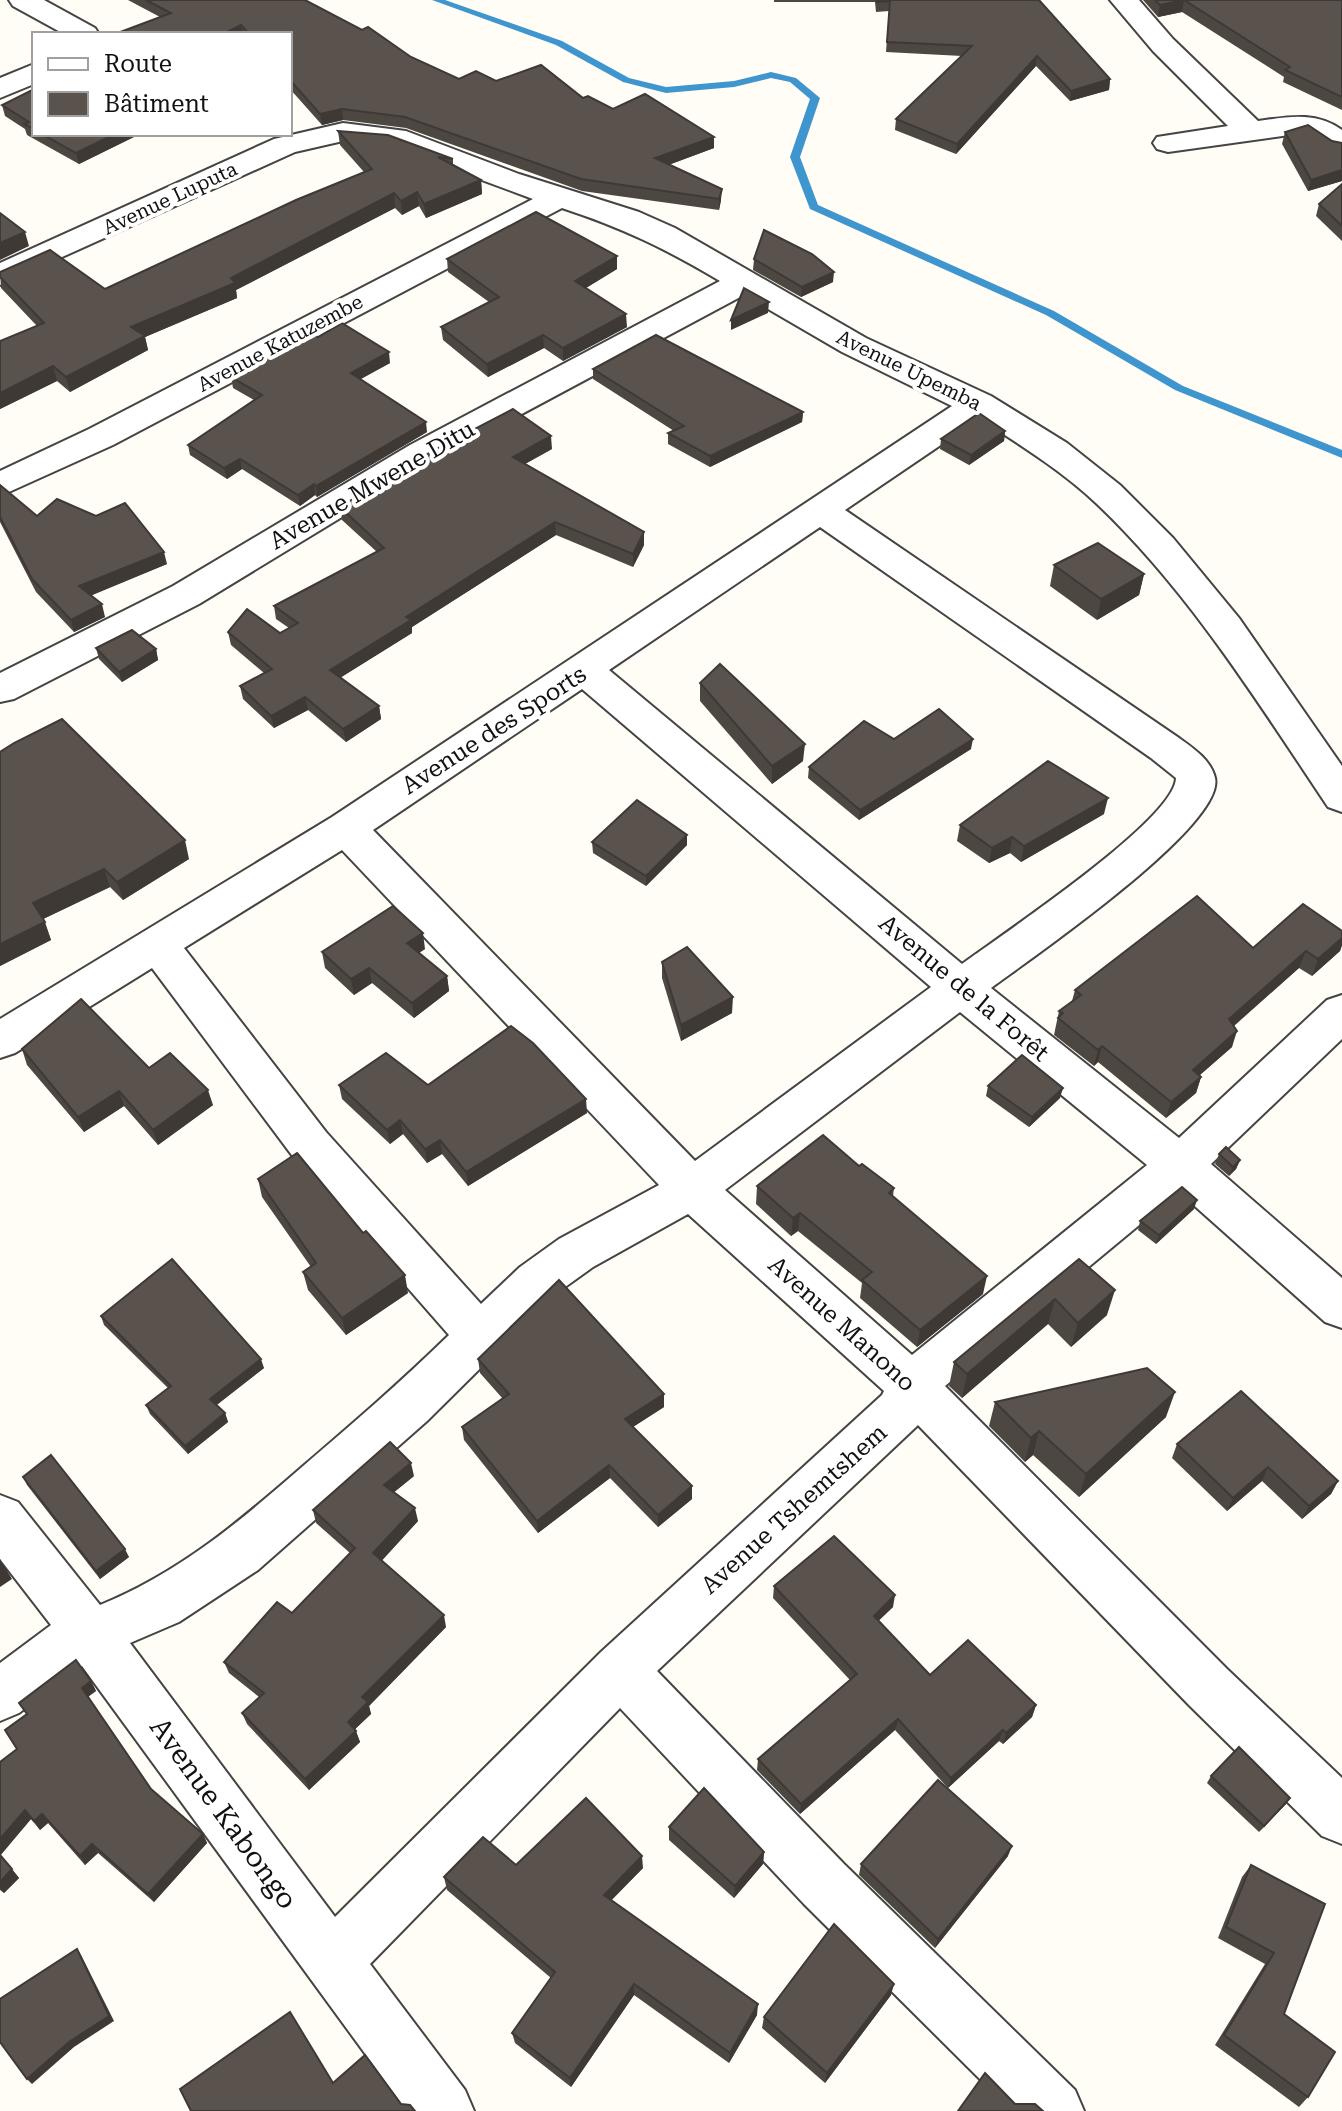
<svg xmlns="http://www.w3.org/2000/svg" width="1342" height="2111" font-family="'Roboto Serif',serif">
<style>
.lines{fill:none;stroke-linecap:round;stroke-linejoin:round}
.stream{fill:#3f96cf;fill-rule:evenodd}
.minor-casing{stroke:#444;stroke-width:4}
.minor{fill:#fff;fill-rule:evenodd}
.wall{fill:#4d4742}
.shaded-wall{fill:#3f3936}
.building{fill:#5a524d;stroke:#3f3936;stroke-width:2}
.labels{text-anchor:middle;stroke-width:8;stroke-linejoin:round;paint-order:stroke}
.far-street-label{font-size:20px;fill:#111;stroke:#fff}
.street-label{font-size:24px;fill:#111;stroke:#fff}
.near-street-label{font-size:28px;fill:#111;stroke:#fff}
</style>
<rect width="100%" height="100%" fill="#fffdf5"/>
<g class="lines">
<path class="stream" d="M 432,0 L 445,0 L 562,41 L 629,78 L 666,87 L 734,81 L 771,72 L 796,78 L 820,98 L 800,157 L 818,205 L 1054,311 L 1183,386 L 1342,450 L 1342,458 L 1175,390 L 1046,315 L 810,209 L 790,157 L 810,99 L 790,82 L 771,78 L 734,87 L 666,93 L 623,82 L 556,45 Z"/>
<g class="minor-casing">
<g id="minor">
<path d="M 9,0 L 44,0 L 95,28 L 99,34 L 64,34 L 13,6 Z"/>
<path d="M 1110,0 L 1139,0 L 1173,39 L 1258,121 C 1289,117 1315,111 1342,130 L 1342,153 L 1331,150 L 1304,133 L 1168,152 L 1157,149 L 1153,143 L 1157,137 L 1228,126 L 1153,51 Z"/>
<path d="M 34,64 L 34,84 L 0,98 L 0,78 Z"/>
<path d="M 343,123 L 406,131 L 519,174 L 639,212 L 675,228 L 866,338 L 991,396 L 1067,443 L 1120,485 L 1173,538 L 1239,618 L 1342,766 L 1342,812 L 1328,807 C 1257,701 1189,591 1096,503 C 1063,472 1025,448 988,424 L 979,419 L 845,510 L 1179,738 C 1193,748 1211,760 1215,778 C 1226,825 1030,959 991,988 L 1179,1138 L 1327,1000 L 1342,995 L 1342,1039 L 1211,1164 L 1342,1278 L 1342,1328 L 1325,1322 L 1179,1192 L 945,1386 L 1227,1669 L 1342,1778 L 1342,1844 L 1322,1836 L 1189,1705 L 918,1425 L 657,1671 L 844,1864 L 1075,2090 L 1084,2111 L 1012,2111 L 804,1904 L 620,1708 L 370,1964 L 465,2090 L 474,2111 L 407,2111 L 82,1666 L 19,1713 L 0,1721 L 0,1663 L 51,1625 L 0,1559 L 0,1495 L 18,1502 L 100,1605 C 179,1573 239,1522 302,1467 C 352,1424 402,1381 449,1335 L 294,1158 L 152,968 L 15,1053 L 0,1058 L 0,1019 L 332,817 L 952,406 L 842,352 L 744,295 L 434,461 L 199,604 L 14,699 L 0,702 L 0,673 L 173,586 L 410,445 L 720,281 C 666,249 623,228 562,208 L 113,445 L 0,496 L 0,471 L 89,429 L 533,199 L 390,146 L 343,141 L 295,152 L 0,285 L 0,263 L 274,139 ZM 820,527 L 1151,758 L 1176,778 C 1175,820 1001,935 962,964 L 609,670 ZM 582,689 L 931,987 L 695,1161 L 373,830 ZM 342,850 L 659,1185 L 559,1239 L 520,1267 L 481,1304 L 326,1132 L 184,948 ZM 960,1012 L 1147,1165 L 912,1355 L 725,1190 ZM 688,1214 L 884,1391 L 882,1395 L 601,1652 L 335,1917 L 130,1643 L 179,1622 L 258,1570 L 427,1421 L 554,1295 L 593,1267 Z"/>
</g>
</g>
<use href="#minor" class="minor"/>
</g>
<g class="wall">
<path d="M 128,0 L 305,0 L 411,57 L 459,79 L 496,81 L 583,98 L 714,148 L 668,165 L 721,200 L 719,210 L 582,191 L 406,128 L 343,120 L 322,125 L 290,89 L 290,34 L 115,34 L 160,17 Z"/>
<path d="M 774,0 L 1039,0 L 1110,79 L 1109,90 L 1070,101 L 1036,66 L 956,154 L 895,130 L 896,119 L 962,56 L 886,52 L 889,11 L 876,12 L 875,2 L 774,2 Z"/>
<path d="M 1143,0 L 1342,0 L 1342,110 L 1283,82 L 1284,77 L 1182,12 L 1158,17 Z"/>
<path d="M 34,89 L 34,134 L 140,134 L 79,164 L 27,135 L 25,129 L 5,116 L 2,105 Z"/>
<path d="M 338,131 L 453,159 L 453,165 L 481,180 L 482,194 L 426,218 L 419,206 L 402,215 L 395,208 L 236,290 L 237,298 L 145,337 L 148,350 L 70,392 L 57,381 L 0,409 L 0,341 L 37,326 L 1,288 L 0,272 L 105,289 L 364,172 L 340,145 Z"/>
<path d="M 1285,132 L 1342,143 L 1342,181 L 1308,191 L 1282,144 Z"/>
<path d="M 1342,184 L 1342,241 L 1316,216 L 1319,204 Z"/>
<path d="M 617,256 L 617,269 L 586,288 L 627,327 L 563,361 L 544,348 L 488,377 L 443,340 L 441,327 L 489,302 L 448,272 L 447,259 Z"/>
<path d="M 754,259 L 833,282 L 801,297 L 753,270 Z"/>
<path d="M 318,337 L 390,363 L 361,379 L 427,432 L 317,497 L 315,495 L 300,506 L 242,469 L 227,479 L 190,455 L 188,445 L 254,400 L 233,388 L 231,377 Z"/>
<path d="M 593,369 L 803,412 L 802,422 L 710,467 L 668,444 L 668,433 L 674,431 L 593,379 Z"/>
<path d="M 1005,431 L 1004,441 L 969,465 L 940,449 L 941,439 Z"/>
<path d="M 552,449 L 525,464 L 644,545 L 633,567 L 556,535 L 412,627 L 412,633 L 341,677 L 379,706 L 381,719 L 346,742 L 308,710 L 274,728 L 243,699 L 240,686 L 264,673 L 231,645 L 228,632 L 280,633 L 289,628 L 276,619 L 274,606 L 377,552 L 342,520 L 340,507 Z"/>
<path d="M 0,485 L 37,516 L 167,564 L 91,595 L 105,617 L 74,632 L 36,592 L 0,522 Z"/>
<path d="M 1054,565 L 1144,574 L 1139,595 L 1097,620 L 1050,586 Z"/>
<path d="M 96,648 L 156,649 L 158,660 L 122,682 L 99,659 Z"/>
<path d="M 700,683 L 803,761 L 772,784 L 700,701 Z"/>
<path d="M 894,739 L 971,749 L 859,820 L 808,778 L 809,767 Z"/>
<path d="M 0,752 L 189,859 L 123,900 L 110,887 L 43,919 L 51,940 L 0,966 Z"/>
<path d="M 1104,814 L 1021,862 L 1010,853 L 989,863 L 957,841 L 960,825 Z"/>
<path d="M 592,842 L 687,845 L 646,886 L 593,853 Z"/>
<path d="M 1342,931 L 1342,945 L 1340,951 L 1312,976 L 1299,968 L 1234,1026 L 1232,1047 L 1200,1075 L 1201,1077 L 1196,1093 L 1166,1118 L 1098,1062 L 1094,1066 L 1054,1035 L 1059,1011 L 1072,1001 L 1075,990 L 1253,948 Z"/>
<path d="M 425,949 L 419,953 L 447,976 L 449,991 L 414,1018 L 372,983 L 354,995 L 325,968 L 322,952 Z"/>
<path d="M 662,962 L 732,1013 L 681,1041 L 662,978 Z"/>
<path d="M 22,1049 L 213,1105 L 158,1145 L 124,1106 L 84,1132 L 27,1065 Z"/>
<path d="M 339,1085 L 428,1085 L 587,1113 L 468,1186 L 442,1154 L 427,1163 L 403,1134 L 390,1144 L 342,1099 Z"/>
<path d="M 988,1086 L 1060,1098 L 1029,1127 L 986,1096 Z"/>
<path d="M 1219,1154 L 1240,1160 L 1236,1169 L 1229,1176 L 1215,1164 Z"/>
<path d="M 859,1166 L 894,1188 L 893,1196 L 983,1294 L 917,1347 L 860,1298 L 862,1283 L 798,1231 L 791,1236 L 756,1204 L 757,1186 Z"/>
<path d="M 258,1179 L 363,1233 L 408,1293 L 346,1335 L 308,1290 L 303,1272 L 311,1267 L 262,1197 Z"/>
<path d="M 1194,1209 L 1156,1244 L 1138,1230 L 1140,1221 Z"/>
<path d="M 1079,1259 L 1107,1315 L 1071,1347 L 1048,1324 L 962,1398 L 949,1386 L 954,1362 Z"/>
<path d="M 101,1316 L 264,1368 L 216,1405 L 225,1413 L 228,1422 L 188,1454 L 150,1414 L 146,1405 L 168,1388 L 104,1325 Z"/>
<path d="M 478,1359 L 664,1407 L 633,1427 L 692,1499 L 658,1527 L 610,1478 L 538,1533 L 464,1440 L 462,1427 L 503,1399 L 480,1373 Z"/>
<path d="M 995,1402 L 1166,1417 L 1079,1497 L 1033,1455 L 1025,1462 L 989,1426 Z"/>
<path d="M 1177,1444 L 1338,1481 L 1331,1494 L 1302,1519 L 1262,1481 L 1227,1511 L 1172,1458 Z"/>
<path d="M 414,1476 L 394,1492 L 418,1521 L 382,1560 L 446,1627 L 369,1706 L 371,1714 L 355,1729 L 360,1742 L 309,1790 L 247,1724 L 242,1713 L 259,1697 L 229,1673 L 224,1662 L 292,1613 L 350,1553 L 316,1523 L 313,1510 Z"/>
<path d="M 23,1477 L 129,1557 L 100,1579 L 27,1485 Z"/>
<path d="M 774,1586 L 893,1607 L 878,1621 L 930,1675 L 1036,1705 L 1032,1717 L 1003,1744 L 999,1741 L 948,1788 L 895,1730 L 800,1814 L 757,1770 L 758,1759 L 850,1680 L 773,1598 Z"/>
<path d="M 91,1681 L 96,1691 L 88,1697 L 151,1789 L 203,1834 L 207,1843 L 154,1902 L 98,1853 L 85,1865 L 48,1823 L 40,1830 L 31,1819 L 0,1855 L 19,1878 L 4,1893 L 0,1890 L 0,1762 L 17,1749 Z"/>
<path d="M 1211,1776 L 1286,1804 L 1259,1832 L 1207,1783 Z"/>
<path d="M 669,1827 L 764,1852 L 763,1864 L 734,1898 L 669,1840 Z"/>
<path d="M 1008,1856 L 935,1948 L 859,1875 L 861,1864 Z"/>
<path d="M 516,1865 L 643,1868 L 611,1900 L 757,2015 L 729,2063 L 634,1995 L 571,2087 L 515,2043 L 512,2033 L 551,1978 L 447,1890 L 444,1877 Z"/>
<path d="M 1251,1865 L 1325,1904 L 1284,2014 L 1308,2097 L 1299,2107 L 1215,2045 L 1265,1964 L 1218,1938 L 1242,1877 Z"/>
<path d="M 891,1995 L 825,2083 L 762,2028 L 764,2017 Z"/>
</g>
<g class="shaded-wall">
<path d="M 1184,0 L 1182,12 L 1158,17 L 1160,5 Z"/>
<path d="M 241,25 L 243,34 L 223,34 Z"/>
<path d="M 1037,56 L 1036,66 L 956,154 L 957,144 Z"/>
<path d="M 1110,79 L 1109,90 L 1070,101 L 1071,91 Z"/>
<path d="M 342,109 L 343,120 L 322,125 L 320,114 Z"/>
<path d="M 115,134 L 140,134 L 79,164 L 76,153 Z"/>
<path d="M 714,137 L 714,148 L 655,170 L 655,158 Z"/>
<path d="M 1342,170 L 1342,181 L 1308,191 L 1311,180 Z"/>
<path d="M 481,180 L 482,194 L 426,218 L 424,204 Z"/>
<path d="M 722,189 L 721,200 L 719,210 L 719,199 Z"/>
<path d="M 417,192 L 419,206 L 402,215 L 401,201 Z"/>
<path d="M 394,193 L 395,208 L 236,290 L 237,298 L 145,337 L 148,350 L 70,392 L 66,377 L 131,327 L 231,278 Z"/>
<path d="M 25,232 L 29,246 L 0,260 L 0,243 Z"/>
<path d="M 617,256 L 617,269 L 576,294 L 575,281 Z"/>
<path d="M 834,272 L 833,282 L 801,297 L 802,287 Z"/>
<path d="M 769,302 L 768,313 L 731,330 L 731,320 Z"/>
<path d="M 626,314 L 627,327 L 563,361 L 563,348 Z"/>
<path d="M 543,335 L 544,348 L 488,377 L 487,364 Z"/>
<path d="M 389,352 L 390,363 L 353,383 L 351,373 Z"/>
<path d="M 53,366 L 57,381 L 0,409 L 0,393 Z"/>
<path d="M 803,412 L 802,422 L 710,467 L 710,456 Z"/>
<path d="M 426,422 L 427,432 L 317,497 L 316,486 Z"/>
<path d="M 1005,431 L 1004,441 L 969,465 L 971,455 Z"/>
<path d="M 551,436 L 552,449 L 514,470 L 513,457 Z"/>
<path d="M 240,459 L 242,469 L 227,479 L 224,468 Z"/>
<path d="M 314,484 L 315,495 L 300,506 L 298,495 Z"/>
<path d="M 555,522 L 556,535 L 412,627 L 412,633 L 332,683 L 330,670 L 406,617 Z"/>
<path d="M 644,532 L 644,545 L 633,567 L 633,554 Z"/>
<path d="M 164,552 L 167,564 L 83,599 L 79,586 Z"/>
<path d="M 1144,574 L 1139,595 L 1097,620 L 1101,599 Z"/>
<path d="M 102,604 L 105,617 L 74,632 L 71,620 Z"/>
<path d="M 156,649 L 158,660 L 122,682 L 119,672 Z"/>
<path d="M 305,697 L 308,710 L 274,728 L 271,716 Z"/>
<path d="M 379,706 L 381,719 L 346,742 L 343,729 Z"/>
<path d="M 973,739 L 971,749 L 859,820 L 860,810 Z"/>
<path d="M 805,744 L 803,761 L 772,784 L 772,766 Z"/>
<path d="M 1108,798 L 1104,814 L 1021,862 L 1024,846 Z"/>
<path d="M 687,835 L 687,845 L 646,886 L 646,876 Z"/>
<path d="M 1012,837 L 1010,853 L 989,863 L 992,848 Z"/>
<path d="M 185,840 L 189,859 L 123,900 L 117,882 Z"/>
<path d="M 104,869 L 110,887 L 39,921 L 33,903 Z"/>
<path d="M 45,922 L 51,940 L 0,966 L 0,944 Z"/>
<path d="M 423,933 L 425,949 L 409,959 L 407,943 Z"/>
<path d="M 1342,938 L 1342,945 L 1340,951 L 1312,976 L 1318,959 Z"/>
<path d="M 1306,951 L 1299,968 L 1223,1035 L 1229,1019 Z"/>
<path d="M 369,968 L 372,983 L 354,995 L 351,979 Z"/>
<path d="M 447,976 L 449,991 L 414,1018 L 412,1003 Z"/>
<path d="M 733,997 L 732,1013 L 681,1041 L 681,1025 Z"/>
<path d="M 1237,1031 L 1232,1047 L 1187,1086 L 1193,1070 Z"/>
<path d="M 1102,1046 L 1098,1062 L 1094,1066 L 1098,1050 Z"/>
<path d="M 1201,1077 L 1196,1093 L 1166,1118 L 1171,1102 Z"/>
<path d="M 1063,1088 L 1060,1098 L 1029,1127 L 1032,1117 Z"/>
<path d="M 208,1090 L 213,1105 L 158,1145 L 153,1130 Z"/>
<path d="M 119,1091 L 124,1106 L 84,1132 L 78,1117 Z"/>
<path d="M 586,1099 L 587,1113 L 468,1186 L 466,1172 Z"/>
<path d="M 400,1120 L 403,1134 L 390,1144 L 387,1130 Z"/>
<path d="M 440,1140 L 442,1154 L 427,1163 L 425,1149 Z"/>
<path d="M 1240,1160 L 1236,1169 L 1229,1176 L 1233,1167 Z"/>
<path d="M 1197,1200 L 1194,1209 L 1156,1244 L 1159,1235 Z"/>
<path d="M 800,1213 L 798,1231 L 791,1236 L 793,1218 Z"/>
<path d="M 405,1275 L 408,1293 L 346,1335 L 342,1318 Z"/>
<path d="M 987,1276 L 983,1294 L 917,1347 L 920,1330 Z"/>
<path d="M 1115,1290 L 1107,1315 L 1071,1347 L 1078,1323 Z"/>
<path d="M 1055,1299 L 1048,1324 L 962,1398 L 967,1374 Z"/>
<path d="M 261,1359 L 264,1368 L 213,1408 L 210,1399 Z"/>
<path d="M 1175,1392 L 1166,1417 L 1079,1497 L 1086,1474 Z"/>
<path d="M 664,1394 L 664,1407 L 625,1432 L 625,1419 Z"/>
<path d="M 225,1413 L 228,1422 L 188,1454 L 185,1446 Z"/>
<path d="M 1039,1431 L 1033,1455 L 1025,1462 L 1031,1438 Z"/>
<path d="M 411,1463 L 414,1476 L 387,1498 L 384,1485 Z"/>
<path d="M 609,1465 L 610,1478 L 538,1533 L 537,1521 Z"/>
<path d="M 1268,1467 L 1262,1481 L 1227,1511 L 1233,1498 Z"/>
<path d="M 1338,1481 L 1331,1494 L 1302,1519 L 1309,1506 Z"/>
<path d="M 692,1486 L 692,1499 L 658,1527 L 658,1515 Z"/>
<path d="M 415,1508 L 418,1521 L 377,1566 L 373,1553 Z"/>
<path d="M 125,1549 L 129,1557 L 100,1579 L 96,1571 Z"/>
<path d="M 0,1559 L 12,1579 L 0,1587 Z"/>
<path d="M 895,1595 L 893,1607 L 871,1628 L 874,1616 Z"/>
<path d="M 444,1615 L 446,1627 L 369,1706 L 371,1714 L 351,1733 L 348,1722 L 362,1697 Z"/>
<path d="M 91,1681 L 96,1691 L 87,1697 L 82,1688 Z"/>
<path d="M 1036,1705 L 1032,1717 L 1003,1744 L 1006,1733 Z"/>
<path d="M 898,1719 L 895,1730 L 800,1814 L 801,1804 Z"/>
<path d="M 1003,1730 L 999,1741 L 948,1788 L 951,1778 Z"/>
<path d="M 356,1731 L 360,1742 L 309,1790 L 305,1779 Z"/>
<path d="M 1290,1798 L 1286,1804 L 1259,1832 L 1264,1826 Z"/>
<path d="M 25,1810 L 31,1819 L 0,1856 L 0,1839 Z"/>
<path d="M 42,1814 L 48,1823 L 40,1830 L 34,1821 Z"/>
<path d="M 203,1834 L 207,1843 L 154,1902 L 148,1894 Z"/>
<path d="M 92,1844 L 98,1853 L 85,1865 L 80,1856 Z"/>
<path d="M 1012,1846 L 1008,1856 L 935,1948 L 938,1939 Z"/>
<path d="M 764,1852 L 763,1864 L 734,1898 L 735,1886 Z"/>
<path d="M 642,1856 L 643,1868 L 605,1907 L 604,1895 Z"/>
<path d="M 12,1869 L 19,1878 L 4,1893 L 0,1888 L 0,1882 Z"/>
<path d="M 77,1949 L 81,1955 L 114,2021 L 74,2047 L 32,2084 L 27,2079 Z"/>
<path d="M 634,1984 L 634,1995 L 571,2087 L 570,2078 Z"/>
<path d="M 894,1984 L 891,1995 L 825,2083 L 827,2073 Z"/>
<path d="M 758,2004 L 757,2015 L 729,2063 L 730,2053 Z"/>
</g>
<g class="building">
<path d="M 146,0 L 305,0 L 362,30 L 368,27 L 411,57 L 459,79 L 476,71 L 496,81 L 541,65 L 583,98 L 588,96 L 613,109 L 645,94 L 714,137 L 655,158 L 722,189 L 719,199 L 581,179 L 405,117 L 342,109 L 320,114 L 290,80 L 290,34 L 249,34 L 241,25 L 223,34 L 115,34 L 171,13 Z"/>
<path d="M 877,0 L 1039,0 L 1110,79 L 1071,91 L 1037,56 L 957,144 L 896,119 L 972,46 L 887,42 L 890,1 L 877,2 Z"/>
<path d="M 1155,0 L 1342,0 L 1342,97 L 1285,70 L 1290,67 L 1184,0 L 1160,5 Z"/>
<path d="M 34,89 L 34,129 L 24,124 L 29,122 L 2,105 Z"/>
<path d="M 1308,125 L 1332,141 L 1342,143 L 1342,170 L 1311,180 L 1285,132 Z"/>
<path d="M 338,131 L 388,135 L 453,159 L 438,157 L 481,180 L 424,204 L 417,192 L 401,201 L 394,193 L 231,278 L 235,283 L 131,327 L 145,336 L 66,377 L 53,366 L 0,393 L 0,341 L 44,323 L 0,277 L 0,272 L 50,250 L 105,289 L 296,200 L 372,169 Z"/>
<path d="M 42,134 L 115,134 L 76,153 Z"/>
<path d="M 1342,184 L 1342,226 L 1319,204 Z"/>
<path d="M 536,212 L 617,256 L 575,281 L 626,314 L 563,348 L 543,335 L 487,364 L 441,327 L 499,297 L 447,259 Z"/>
<path d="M 0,213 L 25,232 L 0,243 Z"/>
<path d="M 764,230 L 812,254 L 834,272 L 802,287 L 754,259 Z"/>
<path d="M 744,288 L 769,302 L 731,320 Z"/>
<path d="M 342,323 L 389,352 L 351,373 L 426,422 L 316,486 L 314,484 L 298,495 L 240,459 L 224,468 L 188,445 L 262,395 L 231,377 L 311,333 L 318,337 Z"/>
<path d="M 656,335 L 803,412 L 710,456 L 668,433 L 684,426 L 593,369 Z"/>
<path d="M 513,409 L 551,436 L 513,457 L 644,532 L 633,554 L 555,522 L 406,617 L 411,620 L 330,670 L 379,706 L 343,729 L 305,697 L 271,716 L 240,686 L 272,669 L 228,632 L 247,609 L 280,633 L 298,623 L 274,606 L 384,548 L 340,507 L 434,450 Z"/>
<path d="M 979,413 L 1005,431 L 971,455 L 941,439 Z"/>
<path d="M 0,485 L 37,516 L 57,499 L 96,516 L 125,503 L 164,552 L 79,586 L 102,604 L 71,620 L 32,579 L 0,517 Z"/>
<path d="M 1098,543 L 1144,574 L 1101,599 L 1054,565 Z"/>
<path d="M 132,630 L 156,649 L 119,672 L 96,648 Z"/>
<path d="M 720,664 L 805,744 L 772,766 L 700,683 Z"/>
<path d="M 939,709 L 973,739 L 860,810 L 809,767 L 864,721 L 894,739 Z"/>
<path d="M 62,719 L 185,840 L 117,882 L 104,869 L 33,903 L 45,922 L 0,944 L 0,752 L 14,743 Z"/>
<path d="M 1048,761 L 1108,798 L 1024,846 L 1012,837 L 992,848 L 960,825 Z"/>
<path d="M 637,800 L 687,835 L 646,876 L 592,842 Z"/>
<path d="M 1197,896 L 1253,948 L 1303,904 L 1342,931 L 1342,938 L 1318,959 L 1306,951 L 1229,1019 L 1237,1031 L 1193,1070 L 1201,1077 L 1171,1102 L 1102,1046 L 1098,1050 L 1058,1018 L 1063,1013 L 1059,1011 L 1081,995 L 1075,990 Z"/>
<path d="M 393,906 L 423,933 L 407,943 L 447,976 L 412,1003 L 369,968 L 351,979 L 322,952 Z"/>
<path d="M 687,947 L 733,997 L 681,1025 L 662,962 Z"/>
<path d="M 81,999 L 149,1068 L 170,1053 L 208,1090 L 153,1130 L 119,1091 L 78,1117 L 22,1049 Z"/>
<path d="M 511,1026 L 533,1043 L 586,1099 L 466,1172 L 440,1140 L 425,1149 L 400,1120 L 387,1130 L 339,1085 L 386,1053 L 428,1085 Z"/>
<path d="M 1022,1055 L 1063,1088 L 1032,1117 L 988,1086 Z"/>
<path d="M 823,1135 L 859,1166 L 862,1164 L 894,1188 L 889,1193 L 987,1276 L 920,1330 L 862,1280 L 872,1272 L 800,1213 L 793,1218 L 757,1186 Z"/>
<path d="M 1226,1147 L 1240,1160 L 1233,1167 L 1219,1154 Z"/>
<path d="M 297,1153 L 363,1233 L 366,1231 L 405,1275 L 342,1318 L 303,1272 L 316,1263 L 258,1179 Z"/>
<path d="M 1182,1187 L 1197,1200 L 1159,1235 L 1140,1221 Z"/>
<path d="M 172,1259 L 261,1359 L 210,1399 L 225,1413 L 185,1446 L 146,1405 L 171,1386 L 101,1316 Z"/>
<path d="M 1079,1259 L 1115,1290 L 1078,1323 L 1055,1299 L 967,1374 L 954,1362 Z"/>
<path d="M 559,1280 L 664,1394 L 625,1419 L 692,1486 L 658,1515 L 609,1465 L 537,1521 L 462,1427 L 509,1394 L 478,1359 Z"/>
<path d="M 1147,1368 L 1175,1392 L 1086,1474 L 1039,1431 L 1031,1438 L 995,1402 Z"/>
<path d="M 1241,1391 L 1338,1481 L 1309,1506 L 1268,1467 L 1233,1498 L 1177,1444 Z"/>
<path d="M 390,1442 L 411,1463 L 384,1485 L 415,1508 L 373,1553 L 444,1615 L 362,1697 L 368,1702 L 348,1722 L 356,1731 L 305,1779 L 242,1713 L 264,1693 L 224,1662 L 277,1602 L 292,1613 L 355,1548 L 313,1510 Z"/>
<path d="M 51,1455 L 125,1549 L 96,1571 L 23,1477 Z"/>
<path d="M 834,1536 L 895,1595 L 874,1616 L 930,1675 L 968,1640 L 1036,1705 L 1006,1733 L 1003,1730 L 951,1778 L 898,1719 L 801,1804 L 758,1759 L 857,1674 L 774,1586 Z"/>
<path d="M 76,1660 L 91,1681 L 82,1688 L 151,1789 L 203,1834 L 148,1894 L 92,1844 L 80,1856 L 42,1814 L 34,1821 L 25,1810 L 0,1839 L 0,1762 L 17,1749 L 5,1730 L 27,1714 L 19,1703 Z"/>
<path d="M 1239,1747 L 1290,1798 L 1264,1826 L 1211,1776 Z"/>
<path d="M 938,1780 L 1012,1846 L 938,1939 L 861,1864 Z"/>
<path d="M 704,1788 L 764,1852 L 735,1886 L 669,1827 Z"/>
<path d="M 586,1798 L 642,1856 L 604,1895 L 758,2004 L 730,2053 L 634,1984 L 570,2078 L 512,2033 L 555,1972 L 444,1877 L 483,1837 L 516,1865 Z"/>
<path d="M 0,1855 L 12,1869 L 0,1882 Z"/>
<path d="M 1251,1865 L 1325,1904 L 1284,2014 L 1335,2052 L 1308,2097 L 1224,2035 L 1274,1953 L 1226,1927 Z"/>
<path d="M 834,1924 L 894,1984 L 827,2073 L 764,2017 Z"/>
<path d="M 77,1949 L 109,2016 L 69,2042 L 27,2079 L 0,2042 L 0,1999 Z"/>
<path d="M 290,2012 L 333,2083 L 365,2055 L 401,2104 L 410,2105 L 415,2111 L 191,2111 L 180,2089 Z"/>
<path d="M 985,2073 L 1015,2104 L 1035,2104 L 1043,2111 L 958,2111 Z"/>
</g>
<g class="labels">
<g class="far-street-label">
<text transform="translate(170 198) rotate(-25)" y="7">Avenue Luputa</text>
<text transform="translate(280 343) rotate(-28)" y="7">Avenue Katuzembe</text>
<text transform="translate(909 370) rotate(26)" y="7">Avenue Upemba</text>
</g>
<g class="street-label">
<text transform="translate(372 485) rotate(-30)" y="8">Avenue Mwene Ditu</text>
<text transform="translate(494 730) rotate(-33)" y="8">Avenue des Sports</text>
<text transform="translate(964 988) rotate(40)" y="8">Avenue de la Forêt</text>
<text transform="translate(842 1324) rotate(42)" y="8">Avenue Manono</text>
<text transform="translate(794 1509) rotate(-42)" y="8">Avenue Tshemtshem</text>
</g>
<g class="near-street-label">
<text transform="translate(224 1813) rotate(54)" y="10">Avenue Kabongo</text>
</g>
</g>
<rect x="32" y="32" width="260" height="104" fill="#ffffff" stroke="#a0a0a0" stroke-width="2"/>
<rect x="48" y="58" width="40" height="12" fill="#ffffff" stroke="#a0a0a0" stroke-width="2"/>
<text x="104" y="72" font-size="24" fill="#111111">Route</text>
<rect x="48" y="92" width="40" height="24" fill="#5a524d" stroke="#a0a0a0" stroke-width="2"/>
<text x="104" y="112" font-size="24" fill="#111111">Bâtiment</text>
</svg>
